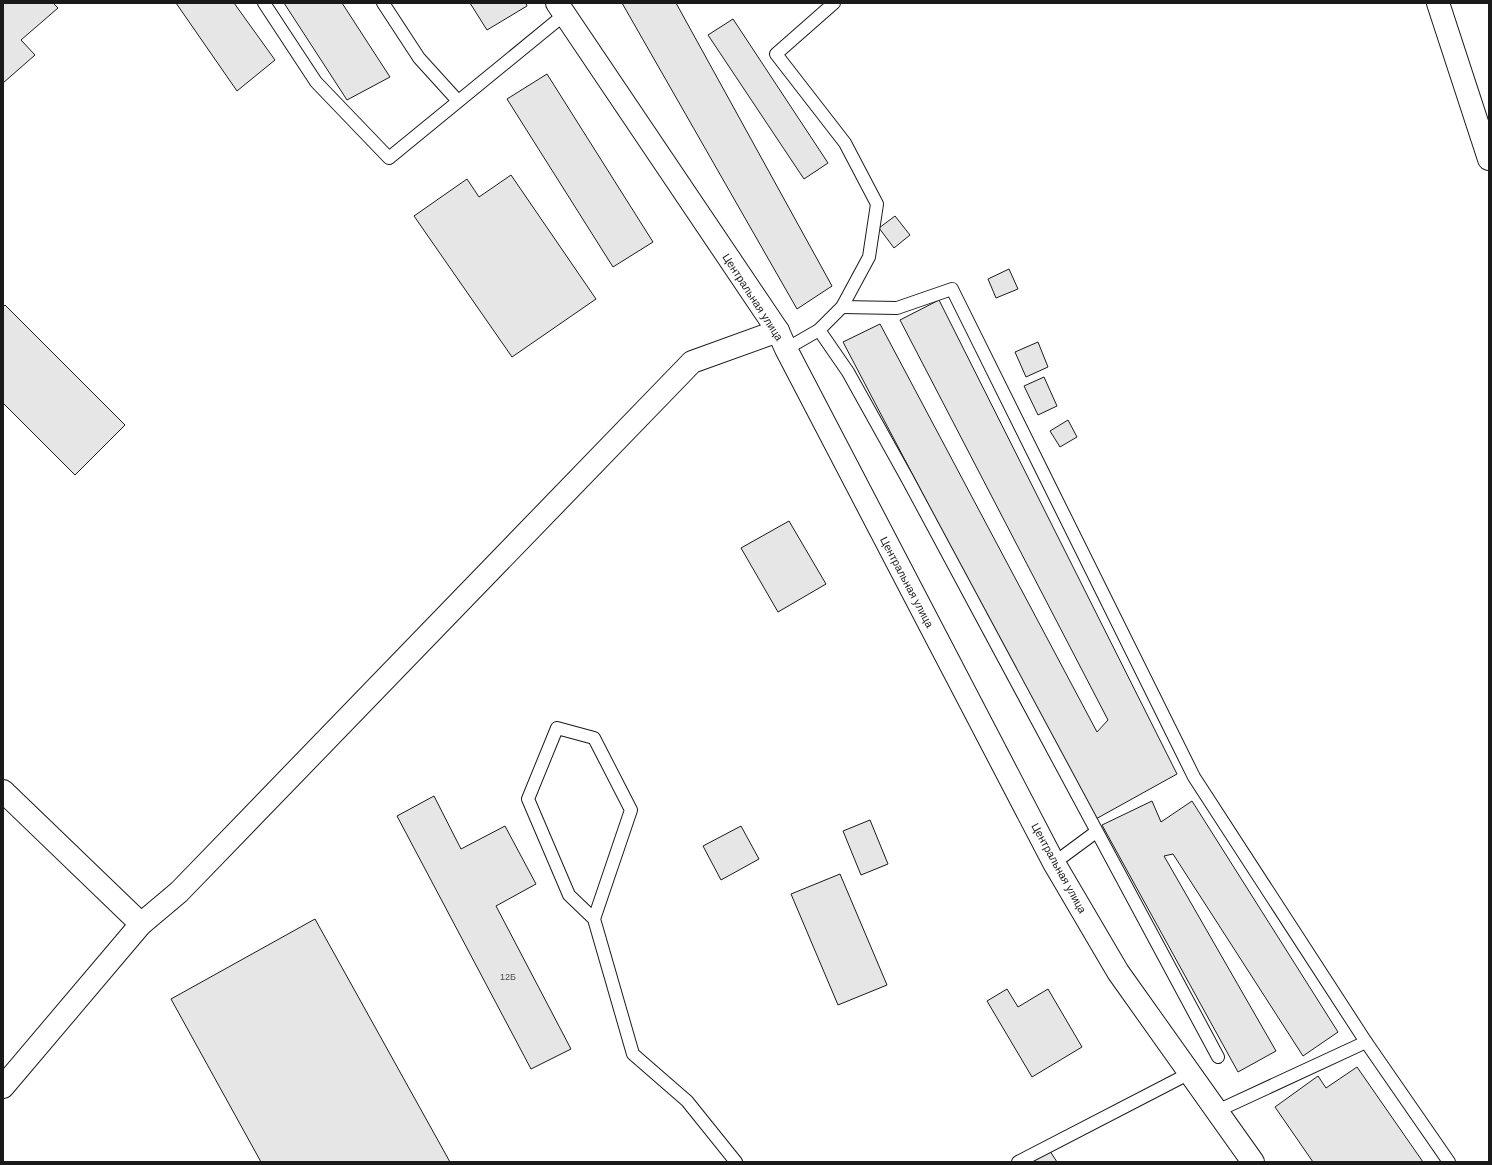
<svg xmlns="http://www.w3.org/2000/svg" width="1492" height="1165" font-family="Helvetica,sans-serif">
<style>
.building{fill:#e6e6e6;stroke:#1a1a1a}
.lines{fill:none;stroke-linecap:round;stroke-linejoin:round}
.service-casing{stroke:#1a1a1a;stroke-width:14}
.minor-casing{stroke:#1a1a1a;stroke-width:24}
.secondary-casing{stroke:#1a1a1a;stroke-width:24}
.service{stroke:#fff;stroke-width:12}
.minor{stroke:#fff;stroke-width:22}
.secondary{stroke:#fff;stroke-width:22}
.labels{text-anchor:middle;stroke-width:3;stroke-linejoin:round;paint-order:stroke}
.number-label{font-size:9px;fill:#4d4d4d}
.street-label{font-size:11px;fill:#1a1a1a;stroke:#fff}
</style>
<rect width="100%" height="100%" fill="#fff"/>
<g class="building">
<path d="M3,3H53L58,8L21,40L35,55L3,83Z"/>
<path d="M176,3H234L275,60L237,91Z"/>
<path d="M284,3H342L390,77L347,100Z"/>
<path d="M470,3H526L527,6L487,30Z"/>
<path d="M622,3H676L832,286L797,309Z"/>
<path d="M733,19L828,163L804,179L708,35Z"/>
<path d="M547,74L653,242L613,267L507,99Z"/>
<path d="M511,175L596,299L512,357L414,216L467,179L479,197Z"/>
<path d="M895,216L910,235L894,248L879,228Z"/>
<path d="M1009,269L1018,289L996,298L988,279Z"/>
<path d="M939,300L1177,774L1094,820L843,342L880,324L1097,732L1108,720L900,320Z"/>
<path d="M5,305L125,425L75,475L3,403V307Z"/>
<path d="M1038,342L1048,367L1026,377L1015,352Z"/>
<path d="M1044,377L1057,406L1038,415L1024,386Z"/>
<path d="M1068,420L1077,437L1060,447L1050,431Z"/>
<path d="M789,521L826,584L778,612L741,548Z"/>
<path d="M434,796L461,849L505,826L536,884L496,906L571,1049L531,1069L397,816Z"/>
<path d="M1152,801L1161,822L1192,801L1338,1032L1303,1056L1173,854L1164,856L1276,1051L1238,1072L1102,825Z"/>
<path d="M870,820L888,864L861,875L843,831Z"/>
<path d="M741,826L759,859L721,880L703,846Z"/>
<path d="M840,874L887,985L838,1005L791,894Z"/>
<path d="M315,919L450,1162H261L171,999Z"/>
<path d="M1007,989L1018,1007L1048,989L1082,1047L1032,1077L987,1001Z"/>
<path d="M1357,1067L1423,1162H1313L1275,1107L1318,1076L1326,1088Z"/>
<path d="M1048,1148L1057,1162H1026Z"/>
</g>
<g class="lines">
<defs>
<g id="service">
<path d="M264,3L316,82L389,158L565,14"/>
<path d="M383,3L419,58L458,101"/>
<path d="M842,307L897,308L952,289L1194,777L1366,1042"/>
<path d="M819,330L848,372L907,478L1218,1057"/>
<path d="M786,349L819,330L842,307L869,257L877,204L845,143L776,54L834,3"/>
<path d="M1054,863L1096,832"/>
<path d="M594,919L631,810L594,738L557,728L528,799L569,895L594,919L633,1054L687,1101L736,1162"/>
<path d="M1217,1111L1366,1042L1449,1162"/>
<path d="M1018,1162L1190,1073"/>
</g>
<g id="minor">
<path d="M557,3L778,331L786,349L1054,863L1118,972L1253,1162"/>
<path d="M3,791L141,924"/>
<path d="M3,1087L141,924L179,892L692,362L778,331"/>
</g>
<path id="secondary" d="M1438,3L1489,159"/>
</defs>
<use href="#service" class="service-casing"/>
<use href="#minor" class="minor-casing"/>
<use href="#secondary" class="secondary-casing"/>
<use href="#service" class="service"/>
<use href="#minor" class="minor"/>
<use href="#secondary" class="secondary"/>
</g>
<g class="labels">
<g class="number-label">
<text x="508" y="980">12Б</text>
</g>
<g class="street-label">
<text transform="translate(753 297) rotate(57)" y="4">Центральная улица</text>
<text transform="translate(907 582) rotate(62)" y="4">Центральная улица</text>
<text transform="translate(1059 868) rotate(61)" y="4">Центральная улица</text>
</g>
</g>
<rect width="1492" height="1165" fill="none" stroke="#1a1a1a" stroke-width="8"/>
</svg>
